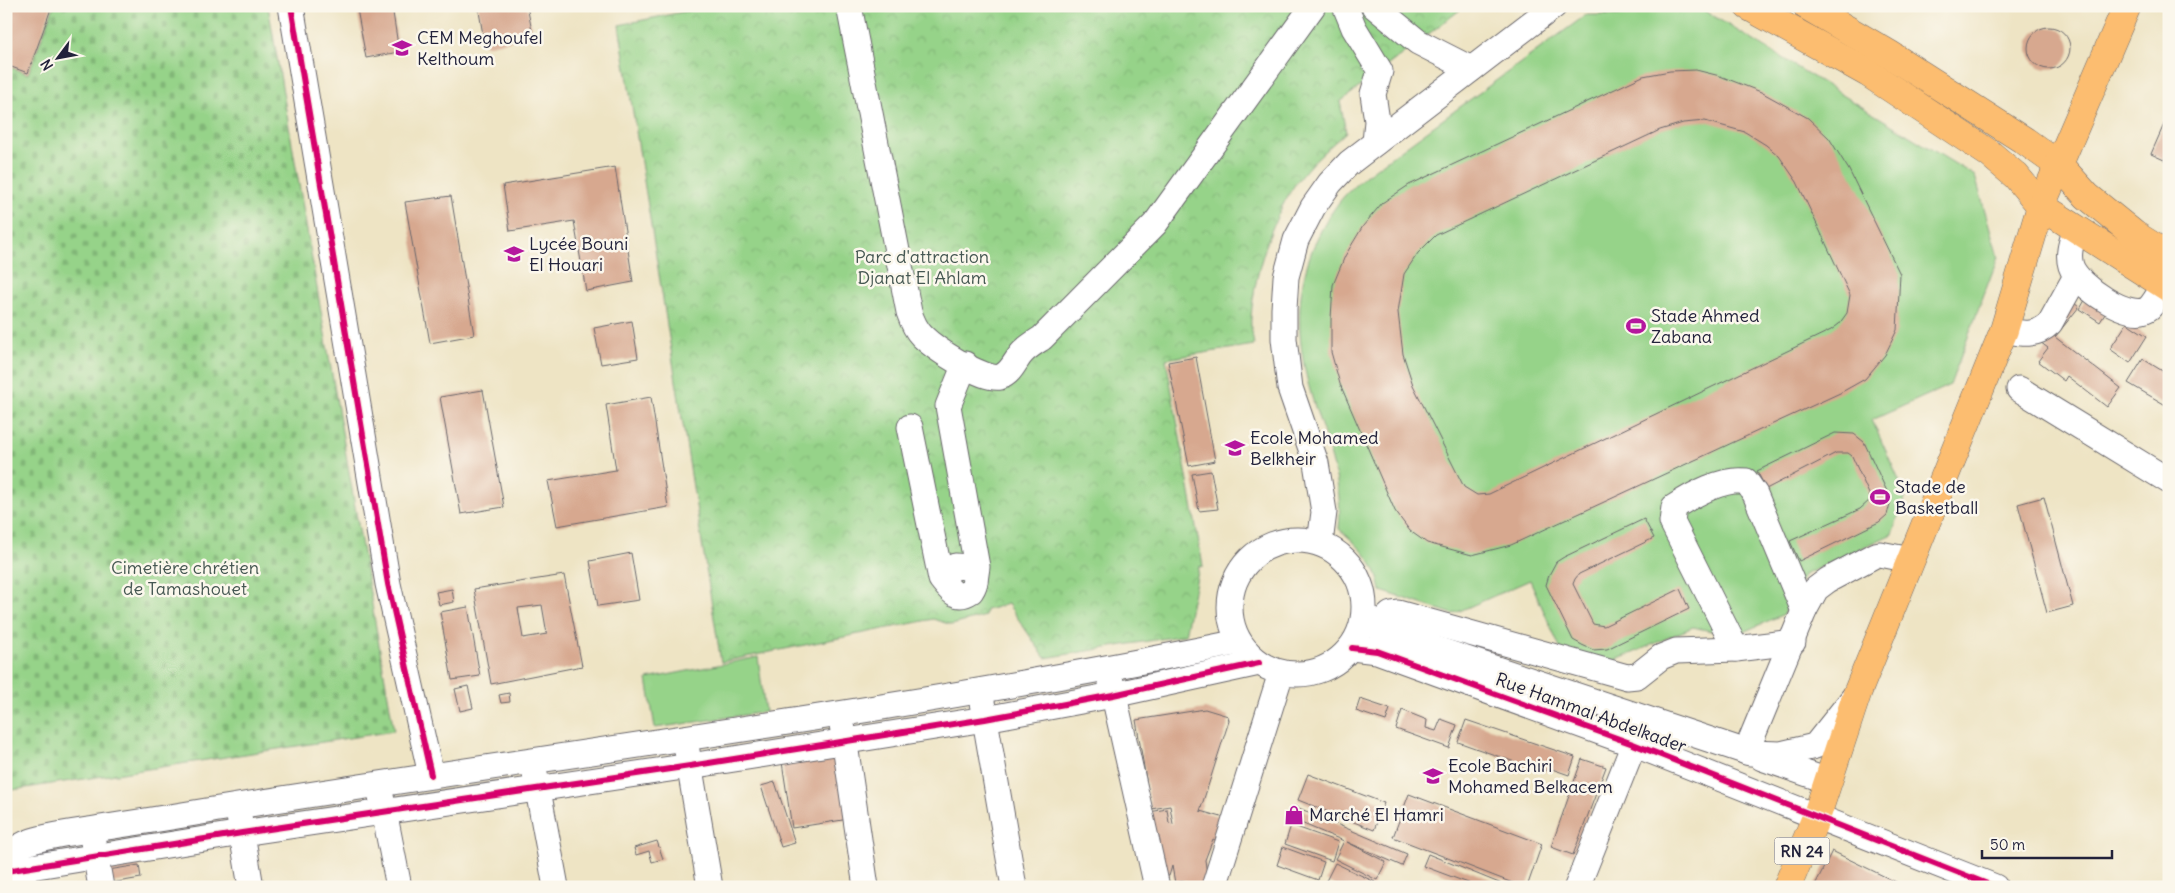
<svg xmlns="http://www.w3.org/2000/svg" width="2175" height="893" font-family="Delius,sans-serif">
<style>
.cemetery{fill:url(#cemetery-stones);stroke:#5c7a62}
.park{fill:url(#park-crowns);stroke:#5c7a62}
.garden{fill:#96d389;stroke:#5c7a62}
.building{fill:#d7a88f;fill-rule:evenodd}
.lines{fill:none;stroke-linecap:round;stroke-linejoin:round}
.minor-casing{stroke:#69666b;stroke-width:27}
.major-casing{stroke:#69666b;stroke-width:29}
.minor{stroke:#fff;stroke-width:25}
.major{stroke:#fcbd6f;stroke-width:28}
.cycleway-casing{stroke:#fbf7ec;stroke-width:9}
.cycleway{stroke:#d6006c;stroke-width:6}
.labels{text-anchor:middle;stroke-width:5;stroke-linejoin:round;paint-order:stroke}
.shield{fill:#fbf7ec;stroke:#636270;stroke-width:1}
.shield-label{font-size:16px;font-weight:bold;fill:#22223b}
.poi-label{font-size:18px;fill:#22223b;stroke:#fbf7ec;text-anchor:start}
.park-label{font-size:18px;fill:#455752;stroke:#fbf7ec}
.street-label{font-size:18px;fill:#22223b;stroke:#fbf7ec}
</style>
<defs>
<pattern id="cemetery-stones" width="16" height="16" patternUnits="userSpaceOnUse" patternTransform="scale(1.25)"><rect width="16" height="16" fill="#96d389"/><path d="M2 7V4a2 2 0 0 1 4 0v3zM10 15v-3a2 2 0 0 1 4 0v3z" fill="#81b577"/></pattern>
<pattern id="park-crowns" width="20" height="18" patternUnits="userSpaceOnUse" patternTransform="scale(1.25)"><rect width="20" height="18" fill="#96d389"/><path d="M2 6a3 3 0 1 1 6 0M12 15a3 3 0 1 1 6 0" fill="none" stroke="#81b577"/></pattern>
</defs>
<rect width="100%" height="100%" fill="#fbf7ec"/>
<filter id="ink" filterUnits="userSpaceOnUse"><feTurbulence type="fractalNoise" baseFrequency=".02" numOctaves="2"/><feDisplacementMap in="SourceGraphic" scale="10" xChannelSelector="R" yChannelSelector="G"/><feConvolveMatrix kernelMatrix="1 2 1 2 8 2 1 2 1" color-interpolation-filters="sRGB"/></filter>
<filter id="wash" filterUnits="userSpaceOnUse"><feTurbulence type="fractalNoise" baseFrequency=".0096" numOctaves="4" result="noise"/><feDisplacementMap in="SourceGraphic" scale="20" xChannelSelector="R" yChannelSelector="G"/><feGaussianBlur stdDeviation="1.12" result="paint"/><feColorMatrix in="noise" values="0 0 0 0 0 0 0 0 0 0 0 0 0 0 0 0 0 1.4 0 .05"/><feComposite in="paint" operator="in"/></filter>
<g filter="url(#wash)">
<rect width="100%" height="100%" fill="#eee4c4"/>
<path class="cemetery" d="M54,6H268L394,731L6,791V66L28,74Z"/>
<path class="park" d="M702,6H1465L1340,102L1346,132C1333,144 1318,156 1307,169C1275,204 1254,272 1251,318C1250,327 1253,337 1254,345L1166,359L1203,566L1199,567L1185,635L1045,658L1008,604L986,610L985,616L952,625L933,619L721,662L619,25L702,8Z"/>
<g class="garden">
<path d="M1652,6H1697L1975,176L1998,257L1950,385L1872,420L1906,496L1892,534L1804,575L1784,614L1734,636L1693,627L1598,668L1563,655L1530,580L1453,614L1381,591C1376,561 1361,548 1339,529C1343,483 1329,450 1315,407C1291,334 1292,264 1340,201C1347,192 1356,185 1364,177L1586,15H1618Z"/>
<path d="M758,657L765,712L655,728L647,679Z"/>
</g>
<g id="blocks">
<g class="building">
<path d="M6,6H52L28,73L6,65Z"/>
<path d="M373,6H392L399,52L366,58L357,9Z"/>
<path d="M478,6H527L533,36L485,46Z"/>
<circle cx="2049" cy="48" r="21"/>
<path d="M1696,70L1720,76L1761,92L1808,118L1829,138L1849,170L1900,274L1897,330L1885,355L1865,379L1840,393L1511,545L1472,555L1427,543L1410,531L1395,511L1340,384L1331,352V319L1333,285L1345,256L1363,226L1382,203L1409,185L1643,76L1670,71ZM1705,121L1745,132L1766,145L1779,156L1797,182L1850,295L1847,313L1839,324L1831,330L1489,494L1477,495L1464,487L1413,385L1403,354L1398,312L1404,274L1418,253L1436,235L1660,130L1683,123Z"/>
<path d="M2169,113V149L2164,160L2151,154Z"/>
<path d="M615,167L633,282L586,291L574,221L510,231L503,185Z"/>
<path d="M451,196L474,335L430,343L405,202Z"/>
<path d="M2060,292L2079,307L2055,337L2121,388L2107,407L2067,376L2064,381L2038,361L2048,348L2028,333Z"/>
<path d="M2089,293L2110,306L2100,322L2080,309Z"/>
<path d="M632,321L638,358L601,364L594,328Z"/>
<path d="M2127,323L2147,336L2130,363L2110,349Z"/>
<path d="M1196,357L1215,461L1189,466L1168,362Z"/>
<path d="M2143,359L2169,375V407L2128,383Z"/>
<path d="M483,390L504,507L461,514L440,397Z"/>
<path d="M651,397L668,507L557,526L548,481L616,470L606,405Z"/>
<path d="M1835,433L1854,434L1864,442L1891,500L1887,515L1879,522L1799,561L1790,541L1860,509L1870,500L1869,494L1852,456L1848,453H1836L1766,489L1757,471Z"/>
<path d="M1211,471L1218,509L1199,511L1192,474Z"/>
<path d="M2044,497L2073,606L2047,613L2018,504Z"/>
<path d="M1644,519L1654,538L1579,574L1575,579L1573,584L1593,624L1604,626L1680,589L1689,609L1607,649L1593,650L1582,645L1573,640L1546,585L1549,575L1556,562L1564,557Z"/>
<path d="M631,553L639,600L598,606L590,561Z"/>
<path d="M564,575L582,666L491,684L474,589ZM542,605L547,634L523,638L518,608Z"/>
<path d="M452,589L454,602L439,605L436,592Z"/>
<path d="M468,607L480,676L452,680L440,612Z"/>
<path d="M468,686L473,708L460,711L455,689Z"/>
<path d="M509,693L510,702L501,703L499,695Z"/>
<path d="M1360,699L1390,709L1386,721L1356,711Z"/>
<path d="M1205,709L1228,716L1229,721L1200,811L1225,818L1217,841L1213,839L1205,860L1207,874L1203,887H1201L1184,881L1175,883L1172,866L1169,876L1159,877L1149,812L1167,809L1169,823L1173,824L1170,806L1151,809L1136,720Z"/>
<path d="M1402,710L1427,720L1426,728L1436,731L1441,719L1457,725L1449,748L1396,729Z"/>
<path d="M1466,720L1575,757L1569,775L1549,768L1543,772L1458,742Z"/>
<path d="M840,751L849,819L792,828L782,762Z"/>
<path d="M1582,759L1606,767L1573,855L1551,847Z"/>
<path d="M1308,774L1384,803L1374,830L1298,800Z"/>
<path d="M775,782L795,843L781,847L761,786Z"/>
<path d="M1409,794L1542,844L1527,887H1523L1393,837Z"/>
<path d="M1294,806L1407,854L1402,866L1347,842L1386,862L1377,880L1335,859L1344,841L1289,818Z"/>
<path d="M1291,825L1338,842L1332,861L1285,844Z"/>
<path d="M657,841L663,859L652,862L649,851L636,855L634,848Z"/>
<path d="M1283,847L1324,862L1318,880L1277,865Z"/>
<path d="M1832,851L1902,885V887H1814Z"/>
<path d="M1428,854L1509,887H1479L1423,866Z"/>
<path d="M1335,863L1375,882L1373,887H1339L1326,881Z"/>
<path d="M139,865L141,878L105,884L102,871Z"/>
</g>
</g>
</g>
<g filter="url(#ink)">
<use href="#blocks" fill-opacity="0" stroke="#69666b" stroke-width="1"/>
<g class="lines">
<defs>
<g id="minor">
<path d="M291,6L388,584L431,775"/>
<path d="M849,6L909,312C912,321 915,329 922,336C934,348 983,381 1000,377C1012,373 1015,360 1023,352C1029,346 1036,342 1042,338L1155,224L1313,6"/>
<path d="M1345,6L1354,28L1380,71L1373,94L1377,121L1375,143"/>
<path d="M1374,6L1418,42L1471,69"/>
<path d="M2076,228C2072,241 2067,253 2071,266C2077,285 2131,323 2149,308C2155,302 2160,292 2164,285"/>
<path d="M2004,330C2022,334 2036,337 2050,323L2076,276"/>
<path d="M965,364L948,406L977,567L975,581"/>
<path d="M2019,389L2169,481"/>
<path d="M910,427L941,579C950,590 956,601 971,591C977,582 976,575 968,567L955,566L947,572L945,584"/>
<circle cx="1297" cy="607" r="67"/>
<path d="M1320,543L1324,512L1316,463L1290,388L1284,339V309L1286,277L1296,240L1313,207L1330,183L1349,163L1554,6"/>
<path d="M1365,614L1377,627L1394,635L1750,753L1781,754L1815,746L1854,697"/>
<path d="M1377,627L1391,614L1398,613L1627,677L1637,676L1661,657L1676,651L1736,649L1793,642"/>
<path d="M1352,648L1377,651L1633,744L1995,887"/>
<path d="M1736,649L1672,522L1674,507C1694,494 1722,478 1746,481L1755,494L1804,611"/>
<path d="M1110,678L1157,887"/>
<path d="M982,702L1014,887"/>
<path d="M842,724L866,887"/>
<path d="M687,751L710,887"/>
<path d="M1746,752L1804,611L1816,589L1828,580L1875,555L1880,554L1911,560"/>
<path d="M1762,758L1828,781"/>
<path d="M535,774L556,887"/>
<path d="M381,796L399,887"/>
<path d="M239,816L251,887"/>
<path d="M93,842L101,887"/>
<path d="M6,858C13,850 22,844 32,841C54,834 78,832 100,828C142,822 183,815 225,808C563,754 903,711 1239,642"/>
<path d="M6,871L242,833L690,766L985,719L1113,695L1259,663"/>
<path d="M1214,887L1281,673"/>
<path d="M1577,887L1640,729"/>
</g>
<g id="major">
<path d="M1748,6L1868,73L1990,154L2016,176L2041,206L2169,288"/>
<path d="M1807,6L1889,54L2025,141L2060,166L2087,196L2135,235L2169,256"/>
<path d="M1787,887L1817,815L1858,691L2004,330L2041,206L2127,6"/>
</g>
</defs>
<use href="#minor" class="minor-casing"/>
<use href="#major" class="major-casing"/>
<use href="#minor" class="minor"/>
<use href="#major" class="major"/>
<defs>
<g id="cycleway">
<path d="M291,6L388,584L431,775"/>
<path d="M1352,648L1377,651L1633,744L1995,887"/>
<path d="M6,871L242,833L690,766L985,719L1113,695L1259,663"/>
</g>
</defs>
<use href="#cycleway" class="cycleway-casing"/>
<use href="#cycleway" class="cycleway"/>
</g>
</g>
<defs>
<symbol id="school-bare" viewBox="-9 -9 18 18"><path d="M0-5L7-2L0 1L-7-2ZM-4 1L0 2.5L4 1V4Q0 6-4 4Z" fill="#b5179e" stroke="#fbf7ec" stroke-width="2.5" paint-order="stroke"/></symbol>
<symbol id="stadium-bare" viewBox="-9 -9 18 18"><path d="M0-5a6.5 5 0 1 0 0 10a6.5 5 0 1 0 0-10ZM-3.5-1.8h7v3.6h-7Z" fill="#b5179e" stroke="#fbf7ec" stroke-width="2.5" paint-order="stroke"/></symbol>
<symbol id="shop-bare" viewBox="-9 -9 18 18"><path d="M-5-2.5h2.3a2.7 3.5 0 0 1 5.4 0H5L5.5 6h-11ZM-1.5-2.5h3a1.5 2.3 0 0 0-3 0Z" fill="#b5179e" stroke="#fbf7ec" stroke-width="2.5" paint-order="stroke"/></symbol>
</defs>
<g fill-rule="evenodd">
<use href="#school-bare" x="388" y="34" width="28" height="28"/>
<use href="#school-bare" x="500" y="240" width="28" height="28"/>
<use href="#stadium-bare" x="1622" y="312" width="28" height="28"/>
<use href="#school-bare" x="1221" y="434" width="28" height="28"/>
<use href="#stadium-bare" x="1866" y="483" width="28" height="28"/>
<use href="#school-bare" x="1419" y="762" width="28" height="28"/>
<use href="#shop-bare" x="1280" y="801" width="28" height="28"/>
</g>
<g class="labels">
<rect class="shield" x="1774.5" y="837.5" width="55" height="27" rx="4"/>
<g class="shield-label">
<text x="1802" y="857">RN 24</text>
</g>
<g class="poi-label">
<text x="417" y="44">CEM Meghoufel<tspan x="417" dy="21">Kelthoum</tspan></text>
<text x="529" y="250">Lycée Bouni<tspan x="529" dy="21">El Houari</tspan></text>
<text x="1651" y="322">Stade Ahmed<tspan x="1651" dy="21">Zabana</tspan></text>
<text x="1250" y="444">Ecole Mohamed<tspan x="1250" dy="21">Belkheir</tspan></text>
<text x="1895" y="493">Stade de<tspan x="1895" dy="21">Basketball</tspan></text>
<text x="1448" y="772">Ecole Bachiri<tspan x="1448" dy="21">Mohamed Belkacem</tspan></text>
<text x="1309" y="821">Marché El Hamri</text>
</g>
<g class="park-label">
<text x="922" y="263">Parc d'attraction<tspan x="922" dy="21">Djanat El Ahlam</tspan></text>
<text x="185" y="574">Cimetière chrétien<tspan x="185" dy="21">de Tamashouet</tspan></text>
</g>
<g class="street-label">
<text transform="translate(1591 713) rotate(20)" y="6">Rue Hammal Abdelkader</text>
</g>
</g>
<rect width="2175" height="893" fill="none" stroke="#fbf7ec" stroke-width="25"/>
<g transform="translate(58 58) rotate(238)" stroke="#fbf7ec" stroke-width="4" paint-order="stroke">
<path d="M0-4L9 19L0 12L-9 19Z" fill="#22223b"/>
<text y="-8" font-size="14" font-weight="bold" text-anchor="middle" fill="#22223b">N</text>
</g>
<path d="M1982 850v8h130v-8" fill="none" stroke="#22223b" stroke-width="2.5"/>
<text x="1990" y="850" font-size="15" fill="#22223b" stroke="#fbf7ec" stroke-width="4" paint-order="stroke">50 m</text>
</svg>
